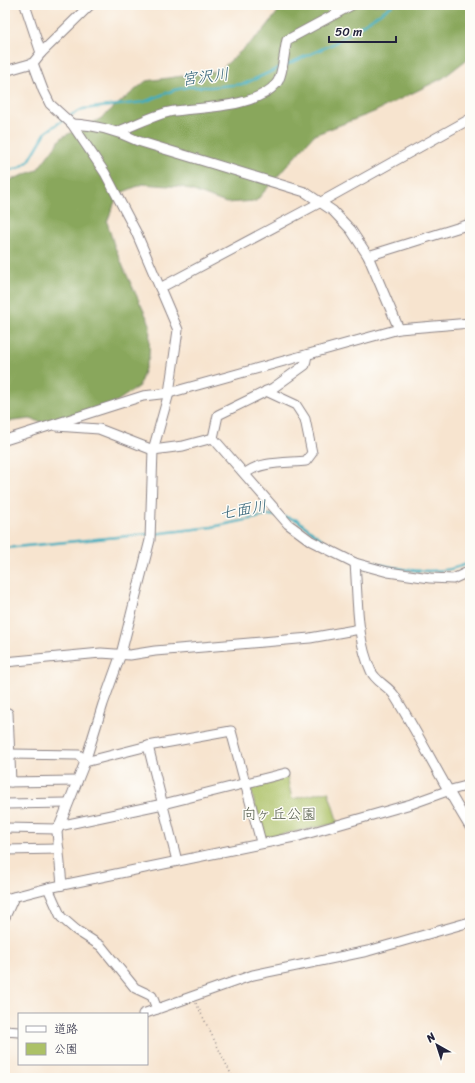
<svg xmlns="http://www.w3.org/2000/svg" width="475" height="1083" font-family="Sriracha,'Klee One',sans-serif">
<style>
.green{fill:#acc166;stroke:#677250}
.forest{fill:#89a75b;stroke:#56644b}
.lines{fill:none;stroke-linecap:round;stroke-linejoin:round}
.stream{stroke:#40adbe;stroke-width:2.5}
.minor-casing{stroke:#8c8385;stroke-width:11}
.path{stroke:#8c8385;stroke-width:1.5;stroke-dasharray:1 3;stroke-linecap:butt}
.minor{stroke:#fff;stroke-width:9}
.labels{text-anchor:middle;stroke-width:3;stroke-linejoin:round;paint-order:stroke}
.park-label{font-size:15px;fill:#525a4a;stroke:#fdfcf7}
.water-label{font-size:16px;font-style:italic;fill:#306176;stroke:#fdfcf7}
</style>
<rect width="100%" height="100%" fill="#fdfcf7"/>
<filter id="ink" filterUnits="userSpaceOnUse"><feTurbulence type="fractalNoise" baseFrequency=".025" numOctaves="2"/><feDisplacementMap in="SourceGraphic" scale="8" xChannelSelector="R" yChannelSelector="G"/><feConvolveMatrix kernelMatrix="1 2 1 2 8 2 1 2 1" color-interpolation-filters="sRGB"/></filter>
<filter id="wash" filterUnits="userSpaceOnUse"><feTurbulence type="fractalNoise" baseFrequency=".012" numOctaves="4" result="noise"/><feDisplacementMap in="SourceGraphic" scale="16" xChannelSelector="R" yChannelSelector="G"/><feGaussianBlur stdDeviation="0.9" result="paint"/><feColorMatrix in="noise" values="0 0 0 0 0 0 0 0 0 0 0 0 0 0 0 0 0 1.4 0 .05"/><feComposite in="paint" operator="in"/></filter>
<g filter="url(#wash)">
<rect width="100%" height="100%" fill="#f7e4cf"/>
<path class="green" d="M287,776L292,799L328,791L338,823L263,838L250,786Z"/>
<path class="forest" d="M283,5H470V57L443,78L374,112L314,135L256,201L226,203L182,187L143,184L118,194L107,222L114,245L125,271L150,324L149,357L139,386L103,411L51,425L30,419L5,422V182L37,170L62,137L100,119L146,81L219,71L264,30Z"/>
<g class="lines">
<g class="stream">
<path d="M286,65L333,44L393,5"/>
<path d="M67,117L83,109L144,102L174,90L188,87H210L244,84L279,68"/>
<path d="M5,171L19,168L29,161L46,132L63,120"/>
<path d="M285,517L297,520L332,547"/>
<path d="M153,534L212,527L270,515L276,516"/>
<path d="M5,548L148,534"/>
<path d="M342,552C377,566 435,581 470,562"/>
</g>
</g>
</g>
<g filter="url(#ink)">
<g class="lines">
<defs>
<g id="minor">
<path d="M41,53L90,5"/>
<path d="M33,63L43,90L50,104L72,124L105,173L136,232L178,330L169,393L153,450L150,540L121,654L103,704L85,762L57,832L62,885"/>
<path d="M5,71L33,63L41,53L25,5"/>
<path d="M72,124C96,125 116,130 138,141L305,192L333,211L351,230L368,256L399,329"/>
<path d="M119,131C136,125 155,114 174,111C202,107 255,108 276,84C283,77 284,51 287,40L352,5"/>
<path d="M368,256L470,224"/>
<path d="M160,288L321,202L470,119"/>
<path d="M56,426L99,429L153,450L183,446L213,438L288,524L311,541L355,563L388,572L430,578L453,579L470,571"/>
<path d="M213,438L218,415L273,388L305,365L307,355"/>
<path d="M5,440L143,396L169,393L399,329L470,323"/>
<path d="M245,474C259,461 287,463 306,461L312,453L305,419L296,405L266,391"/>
<path d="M355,563C358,599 356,638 371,671C375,681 388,686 394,695C421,738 443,784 470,827"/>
<path d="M5,662L101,653L130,655L155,651L310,638L360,629"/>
<path d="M8,713L11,782"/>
<path d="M148,746L177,861"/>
<path d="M9,754L79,755L85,762L148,746L231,731L261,842"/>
<path d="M5,782L77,781"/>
<path d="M5,804L68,803"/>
<path d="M59,826L163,804L286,773"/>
<path d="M5,828L58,829"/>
<path d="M5,850L59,849"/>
<path d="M48,888L61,917L76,930L101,946L135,988L152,996L157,1009"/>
<path d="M5,899L48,888L299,836L411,804L447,791L470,785"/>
<path d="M5,917L14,897"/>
<path d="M143,1014L253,975L368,951L470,922"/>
<path d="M5,1031L19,1032"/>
</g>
</defs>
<use href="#minor" class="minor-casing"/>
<path class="path" d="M196,1003L233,1078"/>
<use href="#minor" class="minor"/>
</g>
</g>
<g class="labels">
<g class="park-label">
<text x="279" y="819">向ヶ丘公園</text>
</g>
<g class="water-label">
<text transform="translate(205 76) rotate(-7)" y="6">宮沢川</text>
<text transform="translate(243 509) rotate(-9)" y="6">七面川</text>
</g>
</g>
<rect width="475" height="1083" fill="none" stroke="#fdfcf7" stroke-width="20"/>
<rect x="18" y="1013" width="130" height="52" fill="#fdfcf7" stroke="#a5a5ac"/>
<rect x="26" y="1026" width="20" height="6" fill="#ffffff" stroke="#a5a5ac"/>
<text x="54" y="1033" font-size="12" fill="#22223b">道路</text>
<rect x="26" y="1043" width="20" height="12" fill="#acc166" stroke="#a5a5ac"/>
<text x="54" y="1053" font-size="12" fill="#22223b">公園</text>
<g transform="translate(437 1045) rotate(321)" stroke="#fdfcf7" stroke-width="3" paint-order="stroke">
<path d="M0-3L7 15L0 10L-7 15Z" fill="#22223b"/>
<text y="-6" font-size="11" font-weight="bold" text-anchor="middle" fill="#22223b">N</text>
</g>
<path d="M329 36v6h67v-6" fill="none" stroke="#22223b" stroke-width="2"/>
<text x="335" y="36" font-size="12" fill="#22223b" stroke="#fdfcf7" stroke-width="3" paint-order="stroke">50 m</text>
</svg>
